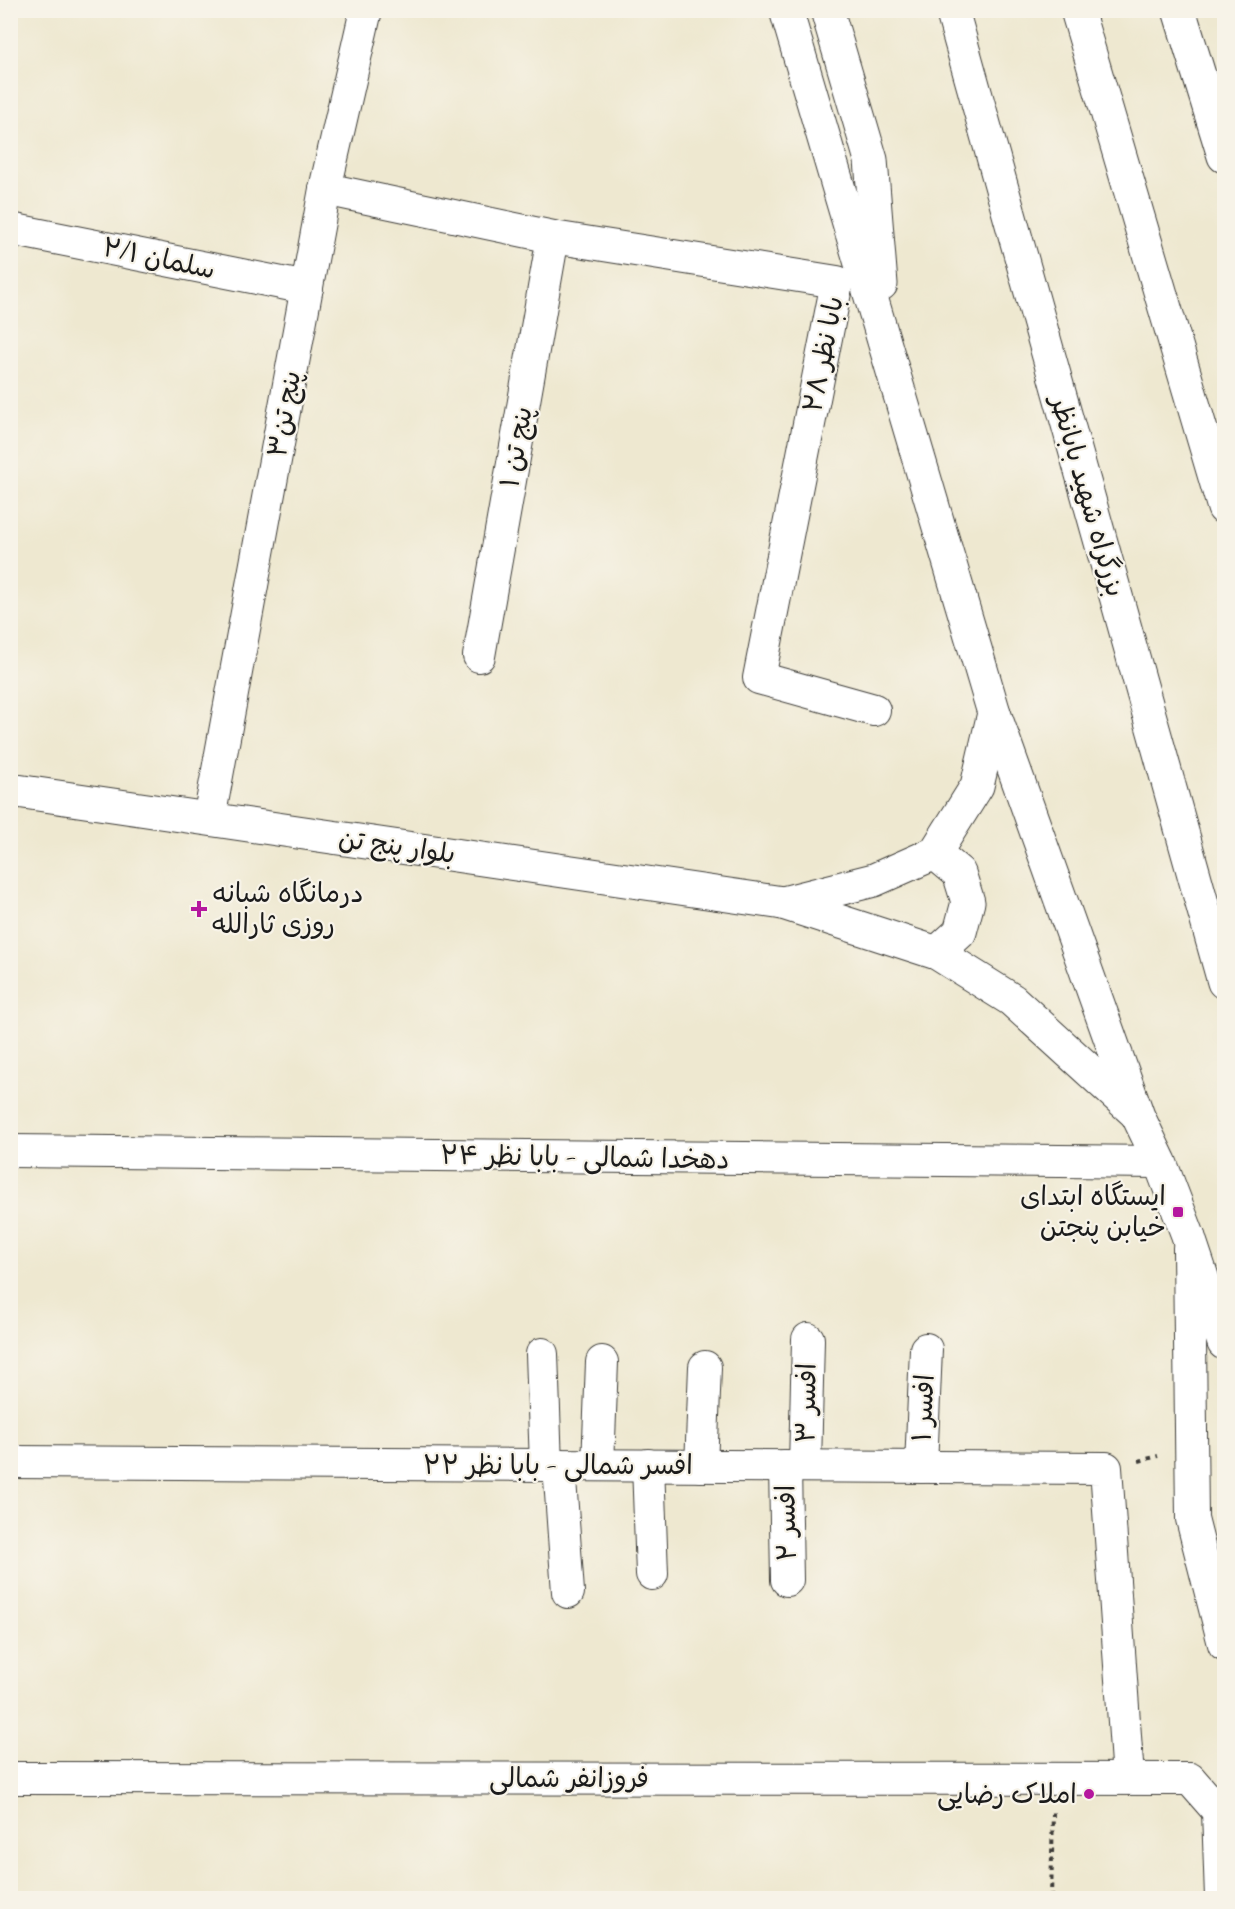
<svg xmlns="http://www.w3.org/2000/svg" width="1235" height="1909" font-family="'Indie Flower','Playpen Sans Arabic',sans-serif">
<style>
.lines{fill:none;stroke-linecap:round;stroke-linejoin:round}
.street-casing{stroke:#3c3b37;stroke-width:34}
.secondary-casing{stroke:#3c3b37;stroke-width:35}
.highway-casing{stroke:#3c3b37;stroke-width:35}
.path{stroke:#3c3b37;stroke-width:4;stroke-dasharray:4.5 4.5;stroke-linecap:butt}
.street{stroke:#fff;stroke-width:32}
.secondary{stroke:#fff;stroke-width:33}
.highway{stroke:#fff;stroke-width:33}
.poi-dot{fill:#b5179e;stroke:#f7f3e8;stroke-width:2}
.labels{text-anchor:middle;stroke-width:4.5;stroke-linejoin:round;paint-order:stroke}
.street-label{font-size:27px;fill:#1c1c1c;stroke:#f7f3e8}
.poi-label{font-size:27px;fill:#1c1c1c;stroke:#f7f3e8;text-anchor:end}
</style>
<rect width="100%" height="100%" fill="#f7f3e8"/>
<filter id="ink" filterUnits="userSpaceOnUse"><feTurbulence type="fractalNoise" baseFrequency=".0167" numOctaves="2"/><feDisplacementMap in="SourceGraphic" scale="12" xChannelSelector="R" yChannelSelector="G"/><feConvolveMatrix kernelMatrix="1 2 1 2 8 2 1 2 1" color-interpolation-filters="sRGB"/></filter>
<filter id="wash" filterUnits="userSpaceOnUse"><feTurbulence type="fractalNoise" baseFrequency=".008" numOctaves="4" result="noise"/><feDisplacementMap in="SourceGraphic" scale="24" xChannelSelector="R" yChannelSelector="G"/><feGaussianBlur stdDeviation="1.35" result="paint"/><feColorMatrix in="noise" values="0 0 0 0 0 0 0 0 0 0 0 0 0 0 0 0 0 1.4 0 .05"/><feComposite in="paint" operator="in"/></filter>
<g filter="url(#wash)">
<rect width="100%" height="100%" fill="#eee8d0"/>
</g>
<g filter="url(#ink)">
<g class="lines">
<defs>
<g id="street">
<path d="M325,189L553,237L837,282L759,678L874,710"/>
<path d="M10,229L307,288"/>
<path d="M479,656L553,237"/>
<path d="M209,819L325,189L366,10"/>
<path d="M10,1151L1160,1162"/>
<path d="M1189,1248L1192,1519L1224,1644"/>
<path d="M542,1354L546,1465"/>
<path d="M10,1462L1106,1468L1128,1778"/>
<path d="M559,1465L568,1592"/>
<path d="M598,1465L602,1362"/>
<path d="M648,1465L652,1574"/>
<path d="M701,1466L705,1367"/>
<path d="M785,1466L787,1580"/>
<path d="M805,1466L808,1339"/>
<path d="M921,1467L926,1349"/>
<path d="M10,1778L1190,1779L1218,1811L1221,1898"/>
</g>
<g id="secondary">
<path d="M786,10L994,713L1138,1116L1160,1162L1189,1238"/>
<path d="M827,10L871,160L881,284"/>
<path d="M1179,10L1224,156"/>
<path d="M10,790L783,903L937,953L1012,1000L1135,1112"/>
<path d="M935,853L959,873L968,902L960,932L937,953"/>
<path d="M783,903L874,880L935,853L977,786L994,713"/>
</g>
<g id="highway">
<path d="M952,10L1224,982"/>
<path d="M1077,10L1224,508"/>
<path d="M1189,1238L1224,1343"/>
</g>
</defs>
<use href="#street" class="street-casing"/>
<use href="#secondary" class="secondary-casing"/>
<use href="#highway" class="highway-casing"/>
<g class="path">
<path d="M1139,1461L1158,1456"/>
<path d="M1051,1898L1053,1812"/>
</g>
<use href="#street" class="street"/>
<use href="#secondary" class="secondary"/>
<use href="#highway" class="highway"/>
</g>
</g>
<g class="poi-dot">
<path d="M196 900h6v6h6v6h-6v6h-6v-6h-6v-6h6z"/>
<rect x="1172" y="1206" width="12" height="12" rx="3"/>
<circle cx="1089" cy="1794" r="6"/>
</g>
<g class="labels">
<g class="street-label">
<text transform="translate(159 258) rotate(12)" y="9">سلمان ۲/۱</text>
<text transform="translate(823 354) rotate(-79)" y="9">بابا نظر ۲۸</text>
<text transform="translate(284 414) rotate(-80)" y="9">پنج تن۳</text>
<text transform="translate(516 447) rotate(-80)" y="9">پنج تن ۱</text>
<text transform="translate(1088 496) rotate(74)" y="9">بزرگراه شهید بابانظر</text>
<text transform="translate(397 846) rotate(8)" y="9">بلوار پنج تن</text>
<text transform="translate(585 1157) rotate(1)" y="9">دهخدا شمالی - بابا نظر ۲۴</text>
<text transform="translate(806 1403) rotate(-89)" y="9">افسر ۳</text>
<text transform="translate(923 1408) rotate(-87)" y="9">افسر ۱</text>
<text x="558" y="1474">افسر شمالی - بابا نظر ۲۲</text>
<text transform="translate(786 1523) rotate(-91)" y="9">افسر ۲</text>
<text x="569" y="1787">فروزانفر شمالی</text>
</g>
<g class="poi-label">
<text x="212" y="902" text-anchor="start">درمانگاه شبانه<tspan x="212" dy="31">روزی ثارالله</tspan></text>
<text x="1166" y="1205">ایستگاه ابتدای<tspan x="1166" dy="31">خیابن پنجتن</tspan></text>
<text x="1077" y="1803">املاک رضایی</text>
</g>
</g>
<rect width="1235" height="1909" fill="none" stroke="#f7f3e8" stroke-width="36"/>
</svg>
